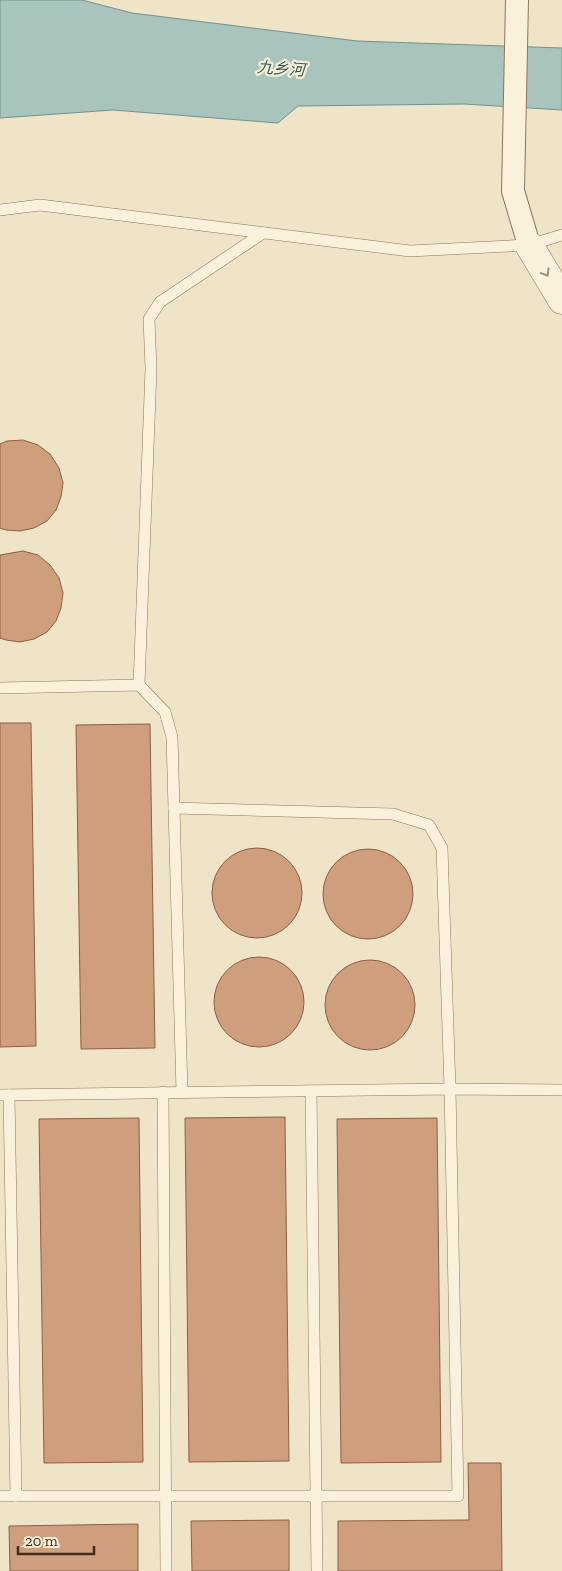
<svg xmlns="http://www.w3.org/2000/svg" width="562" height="1571" font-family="'Zilla Slab','Noto Sans SC',serif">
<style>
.water{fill:#a9c4bc;stroke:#6f938a}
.building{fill:#cf9f7d;stroke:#8d5f41}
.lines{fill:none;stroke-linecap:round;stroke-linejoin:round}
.service-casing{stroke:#8d765c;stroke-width:12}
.minor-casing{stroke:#8d765c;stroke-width:24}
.tertiary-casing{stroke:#8d765c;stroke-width:29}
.service{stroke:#faf1dc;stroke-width:11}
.minor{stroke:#faf1dc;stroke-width:22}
.tertiary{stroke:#faf1dc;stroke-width:28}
.oneway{stroke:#9c907e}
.labels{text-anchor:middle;stroke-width:4.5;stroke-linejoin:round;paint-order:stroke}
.water-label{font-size:16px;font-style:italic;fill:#2f5d5a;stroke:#f7eed8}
</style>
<rect width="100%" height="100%" fill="#f0e4c8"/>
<path class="water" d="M0,0H82L132,13L357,41L562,48V110L464,104L298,106L278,123L113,110L0,118Z"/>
<g class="building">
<path d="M23,440L38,445L50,454L59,468L63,483L61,497L56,510L47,521L34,528L20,531L6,530L0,528V444L7,441Z"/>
<path d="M23,551L38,555L50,565L59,578L63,593L61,608L56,621L47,632L34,639L20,642L6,640L0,638V555Z"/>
<path d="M0,723H31L36,1046L0,1047Z"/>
<path d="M150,724L155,1048L81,1049L76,725Z"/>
<circle cx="257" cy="893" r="45"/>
<circle cx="368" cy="894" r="45"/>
<circle cx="259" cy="1002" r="45"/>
<circle cx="370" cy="1005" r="45"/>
<path d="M285,1117L289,1461L189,1462L185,1118Z"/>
<path d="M139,1118L143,1462L44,1463L39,1119Z"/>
<path d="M437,1118L441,1462L341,1463L337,1119Z"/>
<path d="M468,1463H501L502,1571H338V1521L469,1520Z"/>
<path d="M289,1520V1571H192L191,1521Z"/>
<path d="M138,1524V1571H10L9,1526Z"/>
</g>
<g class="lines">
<defs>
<g id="service">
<path d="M0,210L40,205L410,251L529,245L562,235"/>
<path d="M139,685L151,369L149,319L160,302L263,233"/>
<path d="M0,688L139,685L165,712L172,737L182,1092"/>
<path d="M311,1091L317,1571"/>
<path d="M163,1092L166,1571"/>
<path d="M0,1095L450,1089L562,1090"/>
<path d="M9,1095L16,1496"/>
<path d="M0,1496H458L450,1089L442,848L429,825L393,814L174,808"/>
</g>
<path id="minor" d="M517,0L513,191L529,245"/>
<path id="tertiary" d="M529,245L562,300"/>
</defs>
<use href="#service" class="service-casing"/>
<use href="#minor" class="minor-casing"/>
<use href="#tertiary" class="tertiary-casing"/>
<use href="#service" class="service"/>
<use href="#minor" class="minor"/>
<use href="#tertiary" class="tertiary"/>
</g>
<defs><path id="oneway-chevron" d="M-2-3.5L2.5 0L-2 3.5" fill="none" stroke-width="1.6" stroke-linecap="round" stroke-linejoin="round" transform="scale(1.25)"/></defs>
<use class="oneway" href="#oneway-chevron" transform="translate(546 273) rotate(59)"/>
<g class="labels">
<g class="water-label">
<text transform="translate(281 68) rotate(4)" y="6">九乡河</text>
</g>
</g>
<path d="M18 1546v8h76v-8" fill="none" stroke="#3d2e20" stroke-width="2.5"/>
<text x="25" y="1546" font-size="15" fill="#3d2e20" stroke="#f7eed8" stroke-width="4" paint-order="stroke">20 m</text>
</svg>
